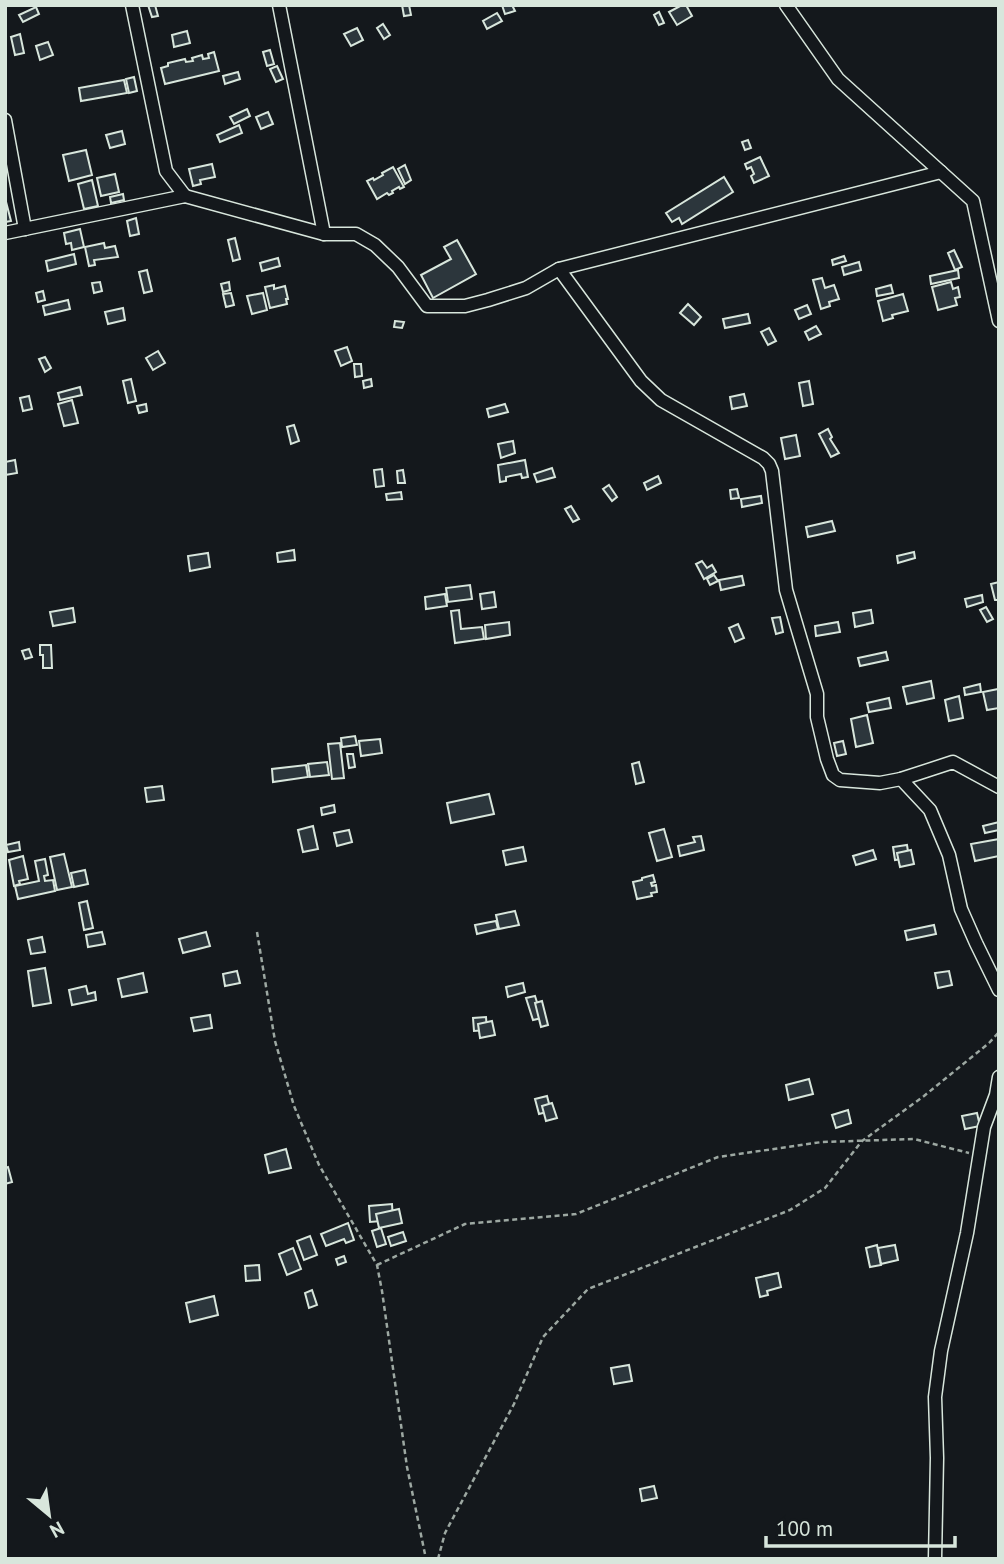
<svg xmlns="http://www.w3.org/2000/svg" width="1004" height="1564" font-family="'PT Sans',sans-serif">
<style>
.building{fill:#2c363c;stroke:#d8e6dc;stroke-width:2}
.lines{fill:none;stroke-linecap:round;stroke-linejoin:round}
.minor-casing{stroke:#d8e6dc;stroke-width:15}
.path{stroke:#9da8a2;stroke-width:2.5;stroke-dasharray:5 3.5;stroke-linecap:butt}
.minor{stroke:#14181c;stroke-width:12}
</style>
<rect width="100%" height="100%" fill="#14181c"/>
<g class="building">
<path d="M148,5H155L158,16L152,17Z"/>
<path d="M402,5H409L411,15L404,16Z"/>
<path d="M502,5H512L515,11L505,14Z"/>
<path d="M682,5H686L692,16L677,25L669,12Z"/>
<path d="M36,7L39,14L23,22L19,15Z"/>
<path d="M659,12L664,23L659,25L654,15Z"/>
<path d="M497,13L502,21L487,29L483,21Z"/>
<path d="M383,24L390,35L384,39L377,28Z"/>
<path d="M357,28L363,40L351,46L344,34Z"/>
<path d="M187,31L190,43L174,47L172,35Z"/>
<path d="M20,34L24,53L15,55L11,37Z"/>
<path d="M48,42L53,55L40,60L36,46Z"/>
<path d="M270,50L274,64L267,66L263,52Z"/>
<path d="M214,52L219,71L165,84L161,68L168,66V63L185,59L186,62L193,61L192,58L202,55L203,59L209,58L208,54Z"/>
<path d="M277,66L283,79L276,82L270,69Z"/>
<path d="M238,72L240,79L225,84L223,76Z"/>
<path d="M134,77L137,91L129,93L126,79Z"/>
<path d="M124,80L127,93L81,101L79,88Z"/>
<path d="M247,109L250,116L234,124L230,117Z"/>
<path d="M268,112L273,124L261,129L256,117Z"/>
<path d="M239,125L242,133L220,142L217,135Z"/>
<path d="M122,131L125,144L110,148L106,135Z"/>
<path d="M748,140L751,148L745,150L742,142Z"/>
<path d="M86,150L92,175L69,181L63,155Z"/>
<path d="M760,157L769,176L754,183L751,176L754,174L751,167L747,169L745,164Z"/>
<path d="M212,164L215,177L200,180L201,184L193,186L189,169Z"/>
<path d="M405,165L411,180L405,184L398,169Z"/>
<path d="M393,167L404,187L400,189L399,187L392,191L393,193L389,195L387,193L377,199L367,181L373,178L374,180L383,175L382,173Z"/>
<path d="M115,174L119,192L101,196L97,178Z"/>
<path d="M724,177L733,192L682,224L679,218L672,222L666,213Z"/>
<path d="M92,180L98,206L84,209L78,184Z"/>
<path d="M123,194L124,200L111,203L110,197Z"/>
<path d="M5,198L11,221L5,222Z"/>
<path d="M136,218L139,234L130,236L127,221Z"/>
<path d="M80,229L84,247L72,250L71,243L66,244L64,233Z"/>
<path d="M235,238L240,259L233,261L228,240Z"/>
<path d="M457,240L476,274L433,298L421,275L451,259L444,247Z"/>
<path d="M104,243L105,248L115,246L118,257L94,260L95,265L89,266L85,247Z"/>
<path d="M954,250L962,267L955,270L948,253Z"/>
<path d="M74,254L76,264L48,271L46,261Z"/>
<path d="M844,256L846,261L833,265L832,260Z"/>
<path d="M278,258L280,266L262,271L260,263Z"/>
<path d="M859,262L861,270L844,275L842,267Z"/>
<path d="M147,270L152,291L144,293L139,272Z"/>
<path d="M958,270L959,278L931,284L930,276Z"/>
<path d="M822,278L825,288L834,285L839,299L829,302L830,306L821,309L813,280Z"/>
<path d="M100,282L102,291L94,293L92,283Z"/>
<path d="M229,282L230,290L223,292L221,284Z"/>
<path d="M951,282L953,289L958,287L960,297L955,298L957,305L938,310L932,287Z"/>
<path d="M274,285V289L285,286L288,299H286L287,304L270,308L265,287Z"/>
<path d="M891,285L893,293L877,296L876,289Z"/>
<path d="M43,291L45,300L38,302L36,293Z"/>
<path d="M231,293L234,305L226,307L223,294Z"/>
<path d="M263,293L267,310L252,314L247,296Z"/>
<path d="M903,294L908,311L892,315L893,318L883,321L878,301Z"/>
<path d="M68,300L70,309L45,315L43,306Z"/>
<path d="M688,304L701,317L694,325L680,313Z"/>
<path d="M807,305L811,314L799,319L795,310Z"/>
<path d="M123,308L125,320L108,324L105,312Z"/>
<path d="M748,314L750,323L725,328L723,319Z"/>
<path d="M395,321L404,322L402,328L394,327Z"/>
<path d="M816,326L821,334L809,340L805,332Z"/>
<path d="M769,328L776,341L768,345L761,332Z"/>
<path d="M347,347L352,361L341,366L335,351Z"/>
<path d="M158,351L165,363L153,370L146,358Z"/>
<path d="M45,357L51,368L45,372L39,359Z"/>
<path d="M354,364H361L362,376L355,377Z"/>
<path d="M131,379L136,401L128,403L123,381Z"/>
<path d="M371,379L372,386L364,388L363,381Z"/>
<path d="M809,381L813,404L803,406L799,383Z"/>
<path d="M80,387L82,395L60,400L58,393Z"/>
<path d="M744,394L747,406L732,409L730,397Z"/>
<path d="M29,396L32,409L23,411L20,398Z"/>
<path d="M72,400L78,423L64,426L58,404Z"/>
<path d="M146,404L147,411L139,413L137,406Z"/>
<path d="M505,404L508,412L489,417L487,409Z"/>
<path d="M294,425L299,441L291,444L287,427Z"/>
<path d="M828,429L832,437L830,439L839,453L831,457L819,434Z"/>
<path d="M796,435L800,456L785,459L781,438Z"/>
<path d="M513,441L515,453L501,458L498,444Z"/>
<path d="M15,460L17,473L5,475V462Z"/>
<path d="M525,460L528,477L522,478L521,474L506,477V481L500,482L498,465Z"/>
<path d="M552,468L555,477L537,482L534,474Z"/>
<path d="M382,469L384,486L376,487L374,470Z"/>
<path d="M403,470L405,483H398L397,471Z"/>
<path d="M658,476L661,483L647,490L644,483Z"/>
<path d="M609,485L617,497L612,501L603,489Z"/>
<path d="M737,489L739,498L731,499L730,490Z"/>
<path d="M401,492L402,499L387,500L386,494Z"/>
<path d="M761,496L762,503L742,507L741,499Z"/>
<path d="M571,506L579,519L573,522L565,509Z"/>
<path d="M832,521L835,531L808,537L806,527Z"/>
<path d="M294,550L295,560L278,562L277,553Z"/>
<path d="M914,552L915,558L898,563L897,556Z"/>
<path d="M208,553L210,567L190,571L188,556Z"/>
<path d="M702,561L707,568L712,565L716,572L704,579L696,564Z"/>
<path d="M714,575L718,581L710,585L707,579Z"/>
<path d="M742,576L744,585L721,590L719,580Z"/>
<path d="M999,582V600H995L991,584Z"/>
<path d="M470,585L472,599L448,602L446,588Z"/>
<path d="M494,592L496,607L482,609L480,594Z"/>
<path d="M445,594L447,606L426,609L425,597Z"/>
<path d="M982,595L983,602L967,607L965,599Z"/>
<path d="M986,607L993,619L987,622L980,610Z"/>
<path d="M73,608L75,622L53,626L50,612Z"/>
<path d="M459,610L461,629L482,627L484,639L455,643L451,611Z"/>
<path d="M871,610L873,623L855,627L853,613Z"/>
<path d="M780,617L783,632L776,634L772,618Z"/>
<path d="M509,622L510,635L486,639L485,625Z"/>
<path d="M838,622L840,632L816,636L815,626Z"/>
<path d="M738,624L744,638L735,642L729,628Z"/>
<path d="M40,645H51L52,668H43V655H40Z"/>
<path d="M29,649L32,657L25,659L22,651Z"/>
<path d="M886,652L888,660L860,666L858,658Z"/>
<path d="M931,681L934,698L907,704L903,687Z"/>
<path d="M980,684L981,692L965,695L964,688Z"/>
<path d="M998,689L999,708L987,710L983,692Z"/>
<path d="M959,696L963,718L949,721L945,700Z"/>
<path d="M889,698L891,708L869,712L867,703Z"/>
<path d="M867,715L873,743L856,747L851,719Z"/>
<path d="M355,736L357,745L342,747L341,738Z"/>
<path d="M380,739L382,753L361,756L359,741Z"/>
<path d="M843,741L846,754L837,756L834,743Z"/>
<path d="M340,743L344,778L332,779L328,744Z"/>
<path d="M347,754H353L355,767L349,768Z"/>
<path d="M327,762L329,775L310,777L308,764Z"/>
<path d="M639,762L644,782L636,784L632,764Z"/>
<path d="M306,765L308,777L273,782L272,769Z"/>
<path d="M162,786L164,800L147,802L145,788Z"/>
<path d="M489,794L494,814L451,823L447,803Z"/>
<path d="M334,805L335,812L322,815L321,808Z"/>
<path d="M999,822V830L985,833L983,826Z"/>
<path d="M313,826L318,849L303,852L298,830Z"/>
<path d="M664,829L672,857L657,861L649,833Z"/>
<path d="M349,830L352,842L337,846L334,833Z"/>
<path d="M701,836L704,850L680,856L678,846L695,842L693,837Z"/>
<path d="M999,839V856L975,861L971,844Z"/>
<path d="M19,842L20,850L8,852L6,845Z"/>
<path d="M907,845L909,858L895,860L893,847Z"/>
<path d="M523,847L526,861L506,865L503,851Z"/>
<path d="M873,850L876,859L856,865L853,856Z"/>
<path d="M911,850L914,864L900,867L897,853Z"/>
<path d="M64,854L72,887L57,890L50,857Z"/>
<path d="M23,856L28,879L19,881L20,884L14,886L9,860Z"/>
<path d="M45,859L48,875L44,876L45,881L53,880L55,891L18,899L15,886L39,881L35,861Z"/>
<path d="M85,870L88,884L74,887L71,873Z"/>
<path d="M653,875L655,882L651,883L652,886L656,885L657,892L651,893L652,896L637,899L633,882L642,880V878Z"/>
<path d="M87,901L93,928L84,930L79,903Z"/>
<path d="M515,911L519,925L499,929L496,915Z"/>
<path d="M496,921L498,929L477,934L475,925Z"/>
<path d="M934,925L936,934L907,940L905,931Z"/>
<path d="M102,932L105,944L88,947L86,935Z"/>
<path d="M206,932L210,946L183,953L179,939Z"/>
<path d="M42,937L45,952L31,954L28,940Z"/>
<path d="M45,968L51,1003L33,1006L28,971Z"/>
<path d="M237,971L240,983L225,986L223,974Z"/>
<path d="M949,971L952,985L938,988L935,973Z"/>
<path d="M143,973L147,992L122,997L118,979Z"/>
<path d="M523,983L525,992L508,997L506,987Z"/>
<path d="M86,986L88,994L95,992L96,1000L72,1005L69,990Z"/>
<path d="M535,996L542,1018L533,1020L526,998Z"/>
<path d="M542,1001L548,1025L541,1027L535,1003Z"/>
<path d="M210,1015L212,1028L194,1031L191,1018Z"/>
<path d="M486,1017L487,1030L474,1031L473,1018Z"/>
<path d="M492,1021L495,1035L480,1038L478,1024Z"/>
<path d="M809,1079L813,1094L789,1100L786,1085Z"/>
<path d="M547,1096L551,1111L539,1114L535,1099Z"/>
<path d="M552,1103L557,1118L546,1121L542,1106Z"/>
<path d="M848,1110L851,1123L836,1128L832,1115Z"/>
<path d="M977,1113L980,1126L965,1129L962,1116Z"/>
<path d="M286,1149L291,1168L269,1173L265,1155Z"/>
<path d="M8,1167L12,1182L5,1184V1168Z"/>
<path d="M392,1204L393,1220L370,1222L369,1206Z"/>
<path d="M399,1209L402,1223L379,1228L376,1214Z"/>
<path d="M348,1223L354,1240L346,1243L344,1239L326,1246L321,1234Z"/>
<path d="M381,1228L386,1244L377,1247L372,1231Z"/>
<path d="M403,1232L406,1241L391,1246L388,1237Z"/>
<path d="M310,1236L317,1255L304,1260L297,1241Z"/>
<path d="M877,1245L881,1265L870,1267L866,1248Z"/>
<path d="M895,1245L898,1260L881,1264L878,1248Z"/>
<path d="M293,1248L301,1269L287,1275L279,1254Z"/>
<path d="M344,1256L346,1262L338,1265L336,1259Z"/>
<path d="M259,1265L260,1280L246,1281L245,1266Z"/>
<path d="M778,1273L781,1287L767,1291L768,1295L760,1297L756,1278Z"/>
<path d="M312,1290L317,1305L309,1308L305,1293Z"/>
<path d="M214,1296L218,1315L190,1322L186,1303Z"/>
<path d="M629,1365L632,1381L614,1384L611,1368Z"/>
<path d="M654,1486L657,1498L642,1501L640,1489Z"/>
</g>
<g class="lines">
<defs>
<g id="minor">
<path d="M132,5L166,171L185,196"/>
<path d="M279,5L324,234"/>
<path d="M786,5L838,79L973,201L999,321"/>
<path d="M5,120L25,229"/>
<path d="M5,233L185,196L324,234H356L375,245L398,267L427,306H465L488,300L526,288L559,269L641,381L661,400L763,458L769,464L772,471L786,590L817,694V717L827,759L833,775L840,780L880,783L901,779L953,762L999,787"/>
<path d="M559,269L941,172"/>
<path d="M901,779L930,810L949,855L961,909L976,943L999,990"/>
<path d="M935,1559L937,1458L935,1397L941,1351L967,1233L984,1127L996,1095L999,1077"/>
</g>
</defs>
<use href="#minor" class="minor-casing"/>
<g class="path">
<path d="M257,932L275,1041L294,1106L319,1165L377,1265L382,1291L407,1467L426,1559"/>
<path d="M377,1265L465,1224L576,1214L718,1157L822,1142L914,1139L969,1153"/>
<path d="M438,1559L445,1533L514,1404L543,1337L588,1289L790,1210L825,1188L862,1141L924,1096L989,1043L999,1032"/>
</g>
<use href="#minor" class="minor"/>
</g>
<rect width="1004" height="1564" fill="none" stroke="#d8e6dc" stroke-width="14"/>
<g transform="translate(49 1515) rotate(151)" stroke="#14181c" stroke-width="5" paint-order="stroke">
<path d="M0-5L12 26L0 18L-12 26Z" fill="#d8e6dc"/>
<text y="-10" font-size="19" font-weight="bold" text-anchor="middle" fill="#d8e6dc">N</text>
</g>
<path d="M766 1536v10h189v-10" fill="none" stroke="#d8e6dc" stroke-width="3.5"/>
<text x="776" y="1536" font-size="21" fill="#d8e6dc" stroke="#14181c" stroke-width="5" paint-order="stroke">100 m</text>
</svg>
